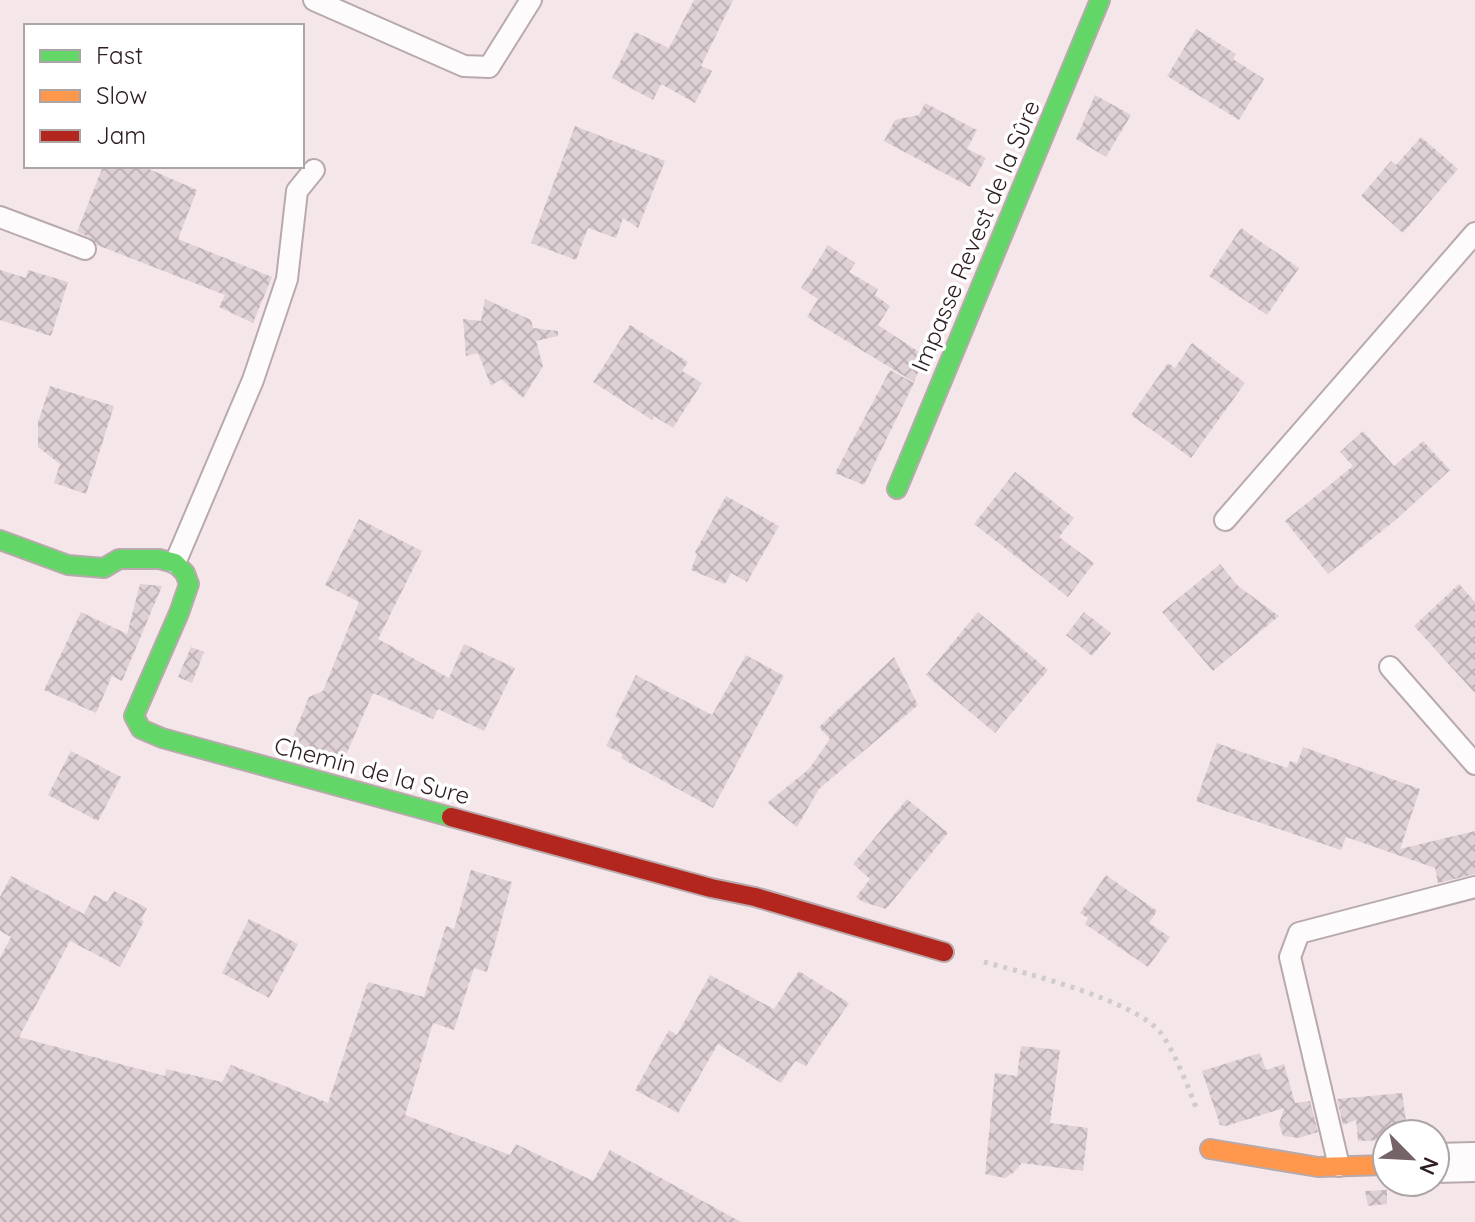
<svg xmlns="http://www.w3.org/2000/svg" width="1475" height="1222" font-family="Quicksand,sans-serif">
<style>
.building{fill:url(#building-cross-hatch)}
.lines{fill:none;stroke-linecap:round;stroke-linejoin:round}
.lane-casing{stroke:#b8aaac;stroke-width:24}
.street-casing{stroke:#b8aaac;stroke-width:42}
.fast-casing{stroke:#b8aaac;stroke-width:22}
.slow-casing{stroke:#b8aaac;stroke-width:22}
.jam-casing{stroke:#b8aaac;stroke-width:22}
.path{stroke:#d0cbcc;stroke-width:5;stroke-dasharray:4 6;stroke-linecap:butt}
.lane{stroke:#fefbfc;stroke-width:20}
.street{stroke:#fefbfc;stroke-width:38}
.fast{stroke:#63d668;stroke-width:18}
.slow{stroke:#ff974d;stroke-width:18}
.jam{stroke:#b3261e;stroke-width:18}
.labels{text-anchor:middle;stroke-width:7;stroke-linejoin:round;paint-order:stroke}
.street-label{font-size:24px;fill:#2e1e21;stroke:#fff}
</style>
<defs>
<pattern id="building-cross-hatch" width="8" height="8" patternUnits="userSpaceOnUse" patternTransform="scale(2)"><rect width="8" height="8" fill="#ded0d5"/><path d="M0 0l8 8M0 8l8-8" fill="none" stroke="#bfb2b7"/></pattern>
</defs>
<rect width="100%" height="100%" fill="#f5e7e9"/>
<g class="building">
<path d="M694,0H733L701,66L712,71L695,103L661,84L653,100L612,78L635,32L669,48Z"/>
<path d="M1196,29L1236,54L1233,59L1264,79L1239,120L1167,76Z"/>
<path d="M1095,95L1131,115L1106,157L1076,139Z"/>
<path d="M925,103L977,130L967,149L986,158L970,187L884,141L895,120L919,115Z"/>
<path d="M575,126L665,161L638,228L623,218L616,238L588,228L576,260L531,243Z"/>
<path d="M1421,137L1458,169L1403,233L1361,196L1391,161L1396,165Z"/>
<path d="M103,166H142L197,190L178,239L272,277L253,323L219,307L225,295L97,245L90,237L77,232Z"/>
<path d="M1241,228L1299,268L1267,315L1209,276Z"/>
<path d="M828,245L855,263L849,272L878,289L875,295L890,306L878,325L925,356L914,382L807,317L818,299L801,288Z"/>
<path d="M0,270L26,278L28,270L68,282L51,336L0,320Z"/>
<path d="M485,299L531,320L533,328L558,331V336L536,341L543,366L523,398L501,379L491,386L478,353L466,356L463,319L481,321Z"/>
<path d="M630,325L688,362L682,371L702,383L673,428L654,416L652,420L593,382Z"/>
<path d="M1192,343L1245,383L1191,458L1131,415L1168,363L1175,368Z"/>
<path d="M890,370L914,383L864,485L835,473Z"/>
<path d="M50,386L114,406L86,494L54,483L60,464L38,447V422Z"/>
<path d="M1363,431L1394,466L1423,441L1450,470L1397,519L1328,574L1285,521L1353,466L1340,452Z"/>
<path d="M1015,472L1074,518L1059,537L1094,563L1068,597L974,524Z"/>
<path d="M726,496L779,526L747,582L731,573L725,584L691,570L697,554L695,552Z"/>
<path d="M359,519L422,551L378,639L449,678L464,644L515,668L484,731L438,709L433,719L373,693L343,762L289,747L309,697L323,691L359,602L325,585Z"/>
<path d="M1220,564L1238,586L1279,616L1213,671L1162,612Z"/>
<path d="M140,584L162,586L122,681L112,676L96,713L44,690L81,612L127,634Z"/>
<path d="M1459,584L1475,602V693L1414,626Z"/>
<path d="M978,612L1048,670L995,733L926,675Z"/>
<path d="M1084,612L1111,633L1092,656L1066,635Z"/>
<path d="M191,647L204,652L192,683L178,677Z"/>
<path d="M746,655L784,676L713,808L621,758L623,754L606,746L620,719L615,717L636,675L712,715Z"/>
<path d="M894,657L918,705L819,789L797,827L767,803L809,769L830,739L819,727Z"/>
<path d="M1217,743L1287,768L1290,761L1297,763L1303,747L1420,789L1400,849L1475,831V874L1438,883L1435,868L1346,837L1341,850L1196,801Z"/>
<path d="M71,751L121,777L98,821L48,795Z"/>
<path d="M907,799L948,833L886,909L863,902L856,897L870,879L853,864Z"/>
<path d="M471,870L512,882L487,972L474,968L454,1030L433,1023L405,1115L510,1155L516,1144L593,1181L610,1150L741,1222H0V958L11,937L0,931V897L11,876L84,914L94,895L107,902L114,891L147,908L141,920L144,921L120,967L70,941L19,1037L165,1076L166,1069L222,1082L231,1065L328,1103L368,982L424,997L446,926L454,929Z"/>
<path d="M1106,875L1157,911L1149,923L1170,937L1148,967L1085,924L1088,918L1080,913Z"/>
<path d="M249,919L298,944L269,998L222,973Z"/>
<path d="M799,971L849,1003L806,1066L795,1061L781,1083L718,1044L678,1113L635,1090L669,1030L677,1035L710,975L774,1009Z"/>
<path d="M1021,1046L1060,1050L1050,1123L1088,1128L1083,1171L1022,1163L1013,1173L1005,1178L985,1174L995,1073L1017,1076Z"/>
<path d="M1260,1053L1266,1070L1284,1064L1295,1103L1310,1101L1318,1132L1299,1138L1283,1136L1279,1124L1284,1108L1226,1126L1220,1125L1202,1071Z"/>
<path d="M1402,1093L1408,1134H1387V1140L1358,1141L1356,1120L1343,1125L1337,1099Z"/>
<path d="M1387,1190V1204L1368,1206L1365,1191Z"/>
</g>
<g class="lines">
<defs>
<g id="lane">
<path d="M314,0L464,66L489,67L531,0"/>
<path d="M0,217L85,249"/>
<path d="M1225,520L1475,233"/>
<path d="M175,563L253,380L287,279L297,191L314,170"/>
<path d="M1390,667L1475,764"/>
<path d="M1339,1166L1290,957L1299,933L1475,887"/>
</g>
<path id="street" d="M1435,1163L1475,1162"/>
<g id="fast">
<path d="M897,489L1100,0"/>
<path d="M0,540L68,565L104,568L119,559H159L175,563L185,573L189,584L179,613L134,716L141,729L162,738L451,817"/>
</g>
<path id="slow" d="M1210,1149L1318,1167L1387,1165"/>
<path id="jam" d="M451,817L711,888L755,897L944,952"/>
</defs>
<use href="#lane" class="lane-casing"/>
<use href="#street" class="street-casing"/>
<use href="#fast" class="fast-casing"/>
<use href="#slow" class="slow-casing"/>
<use href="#jam" class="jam-casing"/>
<path class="path" d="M984,962C1026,973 1133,1000 1160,1032C1172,1046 1190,1091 1197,1110"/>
<use href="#lane" class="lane"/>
<use href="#street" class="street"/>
<use href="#fast" class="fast"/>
<use href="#slow" class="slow"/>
<use href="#jam" class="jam"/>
</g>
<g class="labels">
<g class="street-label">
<text transform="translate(976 236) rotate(-67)" y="8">Impasse Revest de la Sûre</text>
<text transform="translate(372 771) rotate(15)" y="8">Chemin de la Sure</text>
</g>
</g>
<rect x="24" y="24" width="280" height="144" fill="#ffffff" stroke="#aba5a6" stroke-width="2"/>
<rect x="40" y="50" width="40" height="12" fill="#63d668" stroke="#aba5a6" stroke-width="2"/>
<text x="96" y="64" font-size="24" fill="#2e1e21">Fast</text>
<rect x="40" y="90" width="40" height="12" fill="#ff974d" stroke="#aba5a6" stroke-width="2"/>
<text x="96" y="104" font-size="24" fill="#2e1e21">Slow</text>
<rect x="40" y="130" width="40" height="12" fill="#b3261e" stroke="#aba5a6" stroke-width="2"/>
<text x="96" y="144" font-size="24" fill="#2e1e21">Jam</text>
<g transform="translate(1411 1158) rotate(114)"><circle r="38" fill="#ffffff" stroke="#aba5a6" stroke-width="2"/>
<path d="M0-6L14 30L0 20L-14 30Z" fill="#746467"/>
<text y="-12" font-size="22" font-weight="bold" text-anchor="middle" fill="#2e1e21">N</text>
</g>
</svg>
